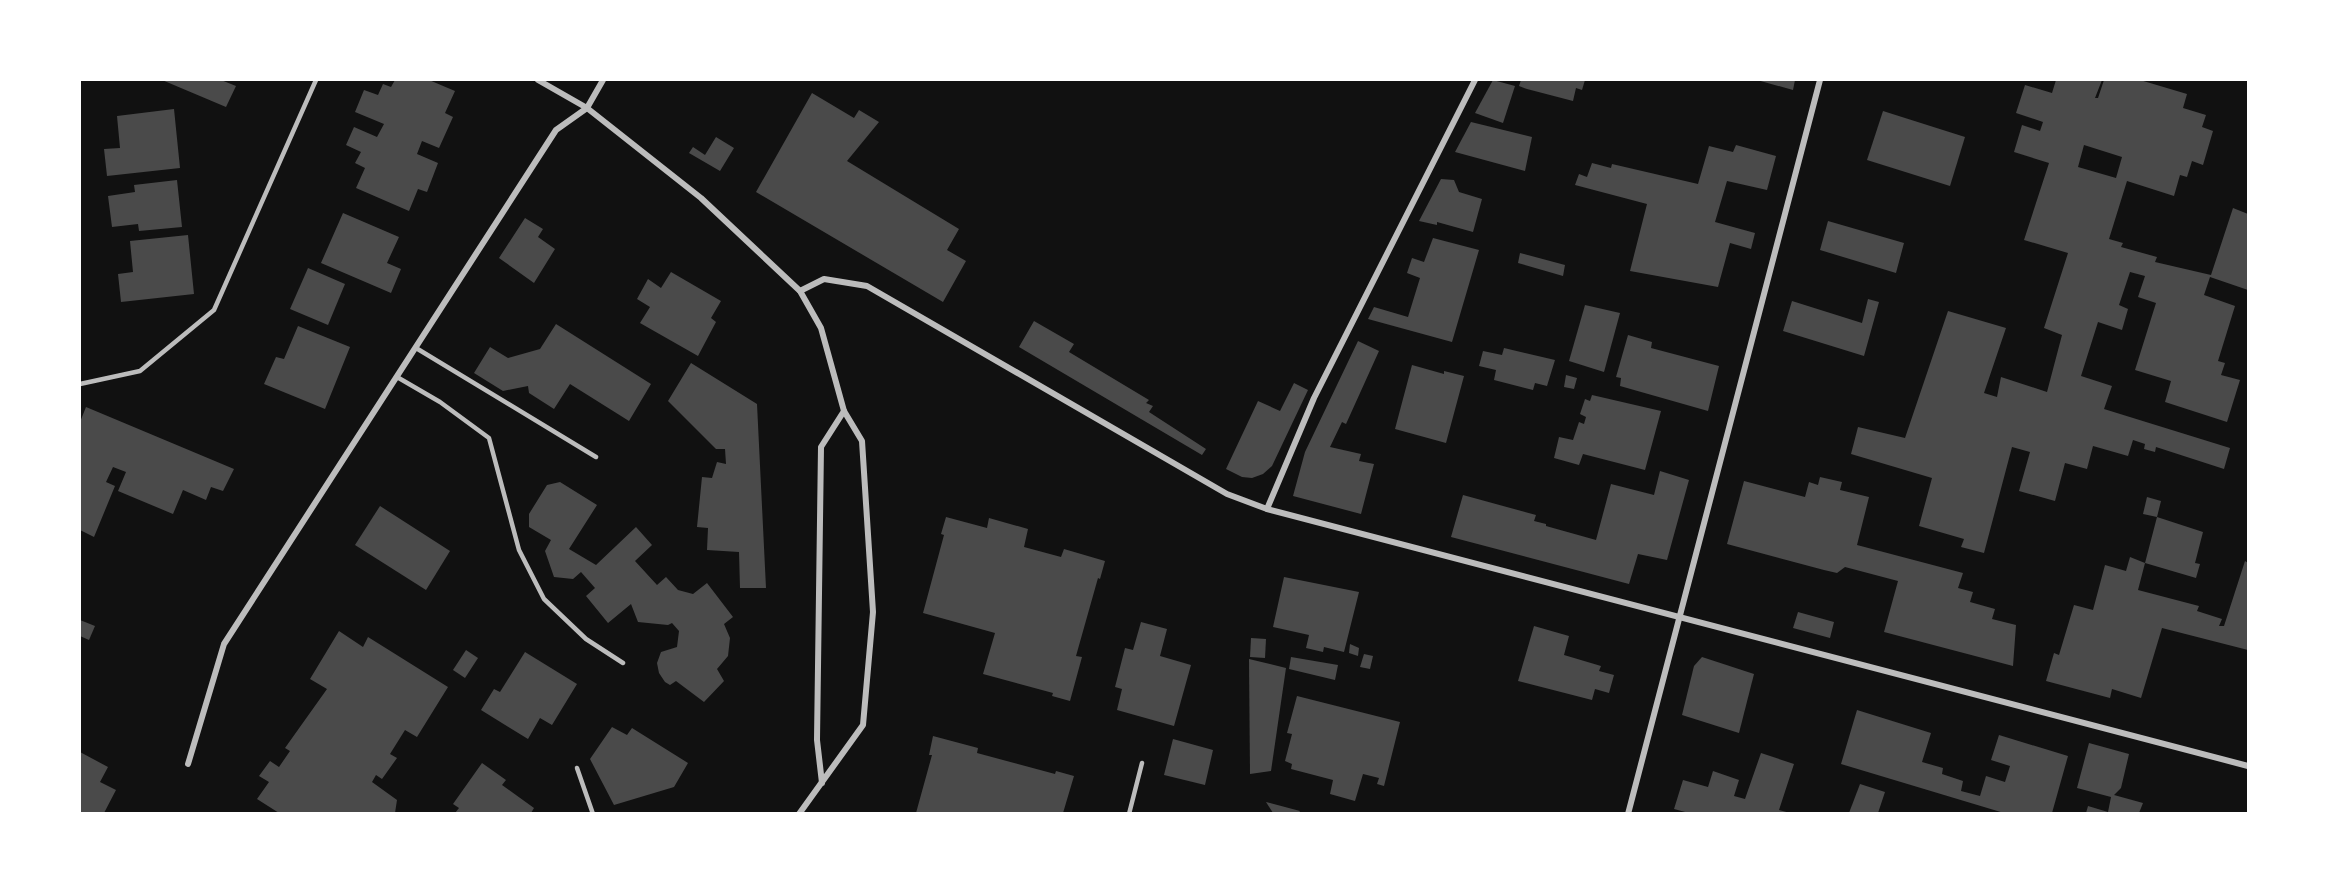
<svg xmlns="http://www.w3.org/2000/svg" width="2328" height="893" font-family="'Noto Sans',sans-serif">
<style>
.building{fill:#4a4a4a;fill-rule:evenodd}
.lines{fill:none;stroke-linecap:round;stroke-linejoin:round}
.service{stroke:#bcbcbc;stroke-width:4.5}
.minor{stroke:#bcbcbc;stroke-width:6}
</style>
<rect width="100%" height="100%" fill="#111"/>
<g class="building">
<path d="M162,80H221L236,86L226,107Z"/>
<path d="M395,80H429L455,91L445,113L453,117L439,148L422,141L417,154L438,163L427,192L418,189L409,211L356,188L365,168L355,163L361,152L346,145L354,127L377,137L384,124L355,112L364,90L378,95L383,84L391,87Z"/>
<path d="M1493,80L1515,86L1503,123L1475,113Z"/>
<path d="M1521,80H1585L1582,90L1576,88L1573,101L1527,89L1519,86Z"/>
<path d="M1757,80H1795L1793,90Z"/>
<path d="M2056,80H2102L2095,98H2098L2104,80H2140L2187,94L2183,108L2206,115L2202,127L2213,131L2203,165L2192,161L2187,177L2180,175L2174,196L2127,181L2109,239L2123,243L2121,247L2157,257L2155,262L2211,275L2233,208L2248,214V290L2210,277L2204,295L2235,306L2218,361L2225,363L2221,375L2240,380L2227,422L2165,402L2171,381L2135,370L2156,303L2138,297L2145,276L2130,272L2119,305L2128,309L2122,330L2098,322L2081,376L2112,386L2104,409L2230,448L2224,469L2156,447L2155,452L2144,449L2145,444L2133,440L2128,456L2093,446L2087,469L2065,463L2055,501L2019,491L2030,452L2012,447L1984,553L1961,547L1964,539L1919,526L1932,478L1851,454L1858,427L1905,438L1948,311L2006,328L1984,393L1997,397L2001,377L2047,392L2062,335L2044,328L2068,253L2024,240L2049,163L2014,152L2022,125L2040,131L2043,122L2016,113L2025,85L2052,93ZM2084,145L2122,157L2116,178L2078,167Z"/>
<path d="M812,93L854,118L859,110L879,122L847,161L959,229L947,250L966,261L943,302L756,192Z"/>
<path d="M174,109L180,168L107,176L104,149L120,148L117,116Z"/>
<path d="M1883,111L1965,137L1950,186L1867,160Z"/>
<path d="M1471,122L1532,137L1525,171L1455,152Z"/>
<path d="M716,137L734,148L720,171L689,153L693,147L705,155Z"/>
<path d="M1736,145L1776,156L1767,190L1727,181L1715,222L1755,233L1751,249L1730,243L1718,287L1630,271L1647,204L1575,185L1579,174L1587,177L1592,163L1611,168L1612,164L1698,184L1709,146L1733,152Z"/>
<path d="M1441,179L1454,180L1459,192L1482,199L1473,232L1437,222V225L1419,221Z"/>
<path d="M177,180L182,227L139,231L138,224L112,227L108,196L135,192L134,185Z"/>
<path d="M343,213L399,237L387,263L401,269L391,293L321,263Z"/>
<path d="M525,218L543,229L538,237L555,249L534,283L499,258Z"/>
<path d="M1828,221L1904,243L1896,273L1820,250Z"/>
<path d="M188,235L194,294L121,302L118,274L133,272L130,241Z"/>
<path d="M1433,238L1479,250L1452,342L1368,319L1374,307L1408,317L1420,278L1407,273L1412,258L1424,262Z"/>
<path d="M1520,253L1565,265L1563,276L1518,263Z"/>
<path d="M308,268L345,284L328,325L290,309Z"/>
<path d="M671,272L721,301L711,318L716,322L698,356L640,323L650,307L637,299L648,279L661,288Z"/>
<path d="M1868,299L1879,302L1864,356L1783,331L1792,301L1862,323Z"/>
<path d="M1585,305L1620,313L1604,372L1569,361Z"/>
<path d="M1034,321L1074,344L1069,352L1149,400L1146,403L1153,406L1149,412L1206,449L1202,455L1019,347Z"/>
<path d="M556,324L651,384L629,421L570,384L554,409L529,393L528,386L503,391L474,373L490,347L508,358L540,349Z"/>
<path d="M298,326L350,347L325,409L264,384L276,357L284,359Z"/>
<path d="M1628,335L1652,342L1651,348L1719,366L1708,411L1620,386L1621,378L1616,377Z"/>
<path d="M1358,341L1379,351L1346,424L1342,422L1330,447L1361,454L1359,461L1374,464L1361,514L1293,496L1305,452Z"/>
<path d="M1504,348L1555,360L1547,386L1535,383L1533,390L1494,380L1496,370L1479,366L1483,351L1502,355Z"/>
<path d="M691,363L757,404L766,588H740L739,552L707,550L708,528L697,527L702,477L712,478L717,462L726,464L725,449H716L668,401Z"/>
<path d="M1412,365L1444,374V371L1464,376L1446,443L1395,429Z"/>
<path d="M1566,375L1577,378L1574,389L1564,387Z"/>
<path d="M1294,383L1308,390L1272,466L1263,474L1252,478L1242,477L1226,469L1258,401L1280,411Z"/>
<path d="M1592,395L1661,411L1645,470L1583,454L1579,465L1554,458L1559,437L1573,440L1579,422L1584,424L1586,417L1580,414L1585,399L1590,401Z"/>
<path d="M86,407L234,469L223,491L211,487L206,500L183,490L173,514L118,491L126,472L113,467L106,482L115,486L94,537L80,530V422Z"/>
<path d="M1660,471L1689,480L1667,560L1638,554L1629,584L1451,537L1463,495L1536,515L1534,521L1546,524V526L1596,540L1611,484L1654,495Z"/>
<path d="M1820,477L1842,482L1840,490L1869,497L1857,545L1963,573L1958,588L1973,592L1970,602L1995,609L1992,619L2016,625L2013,666L1884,632L1898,581L1845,567L1837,573L1824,570L1727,544L1744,481L1805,497L1809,482L1818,485Z"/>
<path d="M560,482L597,505L569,549L596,565L636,527L652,545L635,561L657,585L666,577L678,590L693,594L707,583L733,617L724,624L730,638L728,656L717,669L724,681L704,702L676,681L670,685L665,682L659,673L657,663L661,652L677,647L679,631L672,623L668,625L638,622L631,604L608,623L586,596L595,588L581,572L573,579L554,577L545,551L551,540L529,527V514L547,485Z"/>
<path d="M2147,497L2161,501L2157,517L2143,514Z"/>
<path d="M380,506L450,551L426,590L355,545Z"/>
<path d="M946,517L987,528L989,518L1028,529L1024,547L1061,557L1064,549L1105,561L1100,579L1098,578L1076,656L1082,657L1070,701L1052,696L1053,693L983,674L995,633L923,613L944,535L941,534Z"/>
<path d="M2157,517L2203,532L2195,563L2200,564L2196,578L2145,563Z"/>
<path d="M2130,557L2145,563L2138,590L2199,606L2197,611L2222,619L2219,626H2224L2245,561L2248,563V650L2162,628L2141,698L2112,689L2110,698L2046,681L2054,653L2059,655L2074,605L2093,610L2105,565L2126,571Z"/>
<path d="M1284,577L1359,592L1344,652L1324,647L1323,652L1306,648L1309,635L1273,627Z"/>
<path d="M1798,612L1834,622L1830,638L1793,628Z"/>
<path d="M80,620L95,626L89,640L80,636Z"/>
<path d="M1141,622L1167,629L1160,656L1191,665L1174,726L1117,710L1122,689L1115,687L1125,648L1133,650Z"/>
<path d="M1534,626L1569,636L1564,655L1601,666L1599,671L1614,675L1609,693L1595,689L1592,700L1518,681Z"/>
<path d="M339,631L363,647L368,637L448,687L417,737L405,730L390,754L397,758L382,779L376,775L372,782L397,800L395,813H279L257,799L269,782L259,776L270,761L279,767L290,751L285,748L327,689L310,679Z"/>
<path d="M1251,638L1266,639L1265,658L1250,657Z"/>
<path d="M1350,644L1359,648L1358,656L1349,653Z"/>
<path d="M466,650L478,658L465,678L453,670Z"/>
<path d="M525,652L577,684L552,725L540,718L528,739L481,710L494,689L500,692Z"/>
<path d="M1364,654L1373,656L1370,669L1360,667Z"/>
<path d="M1291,657L1338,665L1335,680L1289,669Z"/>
<path d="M1702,657L1754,674L1739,733L1682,715L1694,666Z"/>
<path d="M1249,659L1286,668L1271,771L1250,774Z"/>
<path d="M1297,696L1400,722L1384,786L1377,784L1379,778L1363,774L1355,801L1330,794L1333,780L1291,769L1292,764L1285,761L1292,734L1287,733Z"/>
<path d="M1857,710L1931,733L1922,762L1943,768L1942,774L1963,781L1961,791L1980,796L1986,776L2005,782L2010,766L1991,760L1999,735L2068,756L2052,813H2004L1841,764Z"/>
<path d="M612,727L627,735L632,728L688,763L674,787L614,805L590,759Z"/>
<path d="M933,736L978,748L977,753L1055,774L1056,771L1074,776L1063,813H916L932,755H929Z"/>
<path d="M1173,739L1213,750L1205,785L1164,775Z"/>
<path d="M2089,743L2129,754L2121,788L2114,795L2143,803L2139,813H2086L2088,806L2108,812L2111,797L2077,788Z"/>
<path d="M80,752L108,767L100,782L116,790L104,813H80Z"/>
<path d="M1761,753L1794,764L1779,810L1790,813H1689L1674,809L1683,780L1708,787L1713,771L1739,780L1734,796L1745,799Z"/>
<path d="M482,763L506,780L502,785L534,808L531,813H455L459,808L453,804Z"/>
<path d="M1860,784L1885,792L1878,813H1849Z"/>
<path d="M1266,802L1300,811L1299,813H1273Z"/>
</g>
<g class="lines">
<g class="service">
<path d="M416,348L596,457"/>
<path d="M397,377L440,402L489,438L519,550L544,599L586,639L623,663"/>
<path d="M80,384L140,371L214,310L316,80"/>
<path d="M577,768L593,814"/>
<path d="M1129,814L1142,763"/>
</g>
<g class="minor">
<path d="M538,80L587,108L701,198L800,291L821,328L844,411L862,441L873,612L863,725L799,814"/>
<path d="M800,291L824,279L867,286L1227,494L1267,509L1314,398L1475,80"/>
<path d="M1267,509L2248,766"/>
<path d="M188,764L224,644L556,130L587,108L603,80"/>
<path d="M822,783L817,740L821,447L844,411"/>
<path d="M1628,814L1820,80"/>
</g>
</g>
<rect width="2328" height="893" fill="none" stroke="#ffffff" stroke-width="162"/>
</svg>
